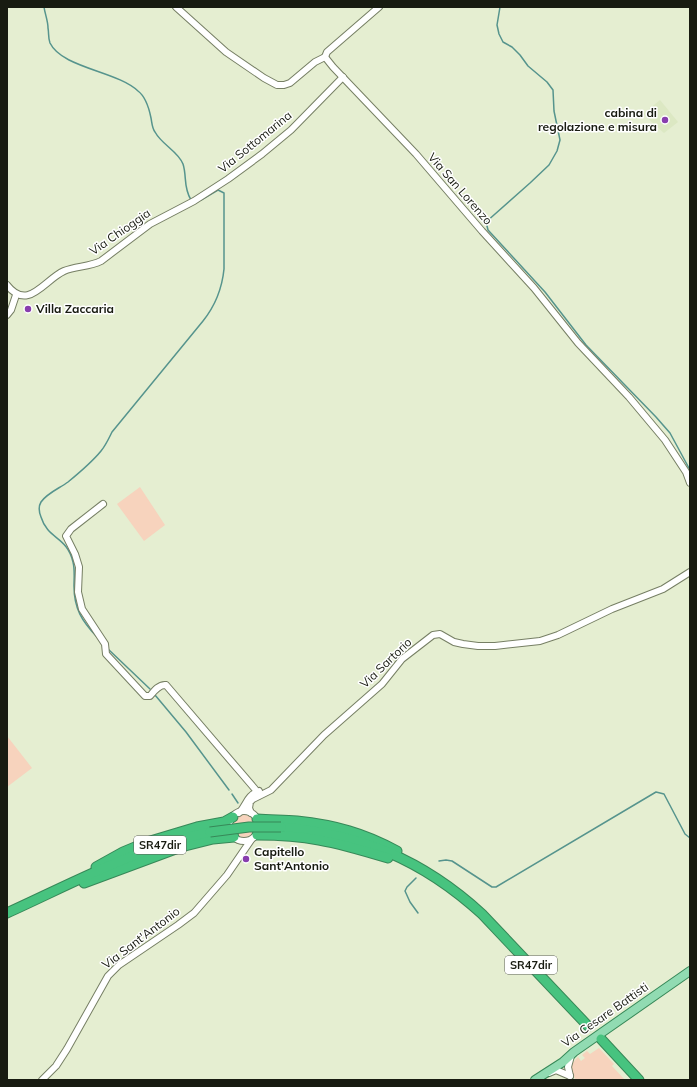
<svg xmlns="http://www.w3.org/2000/svg" width="697" height="1087" font-family="Mulish,sans-serif">
<style>
.built{fill:#dce8c3}
.green{fill:#f7d3bd}
.lines{fill:none;stroke-linecap:round;stroke-linejoin:round}
.stream{stroke:#56948d;stroke-width:1.5}
.minor-casing{stroke:#767f64;stroke-width:8}
.major-casing{stroke:#378858;stroke-width:10}
.highway-casing{stroke:#378858;stroke-width:11}
.minor{stroke:#fff;stroke-width:6}
.major{stroke:#91dbb2;stroke-width:8}
.highway{stroke:#47c37f;stroke-width:9}
.highway-bridge-casing{stroke:#378858;stroke-width:11;stroke-linecap:butt}
.highway-bridge{stroke:#47c37f;stroke-width:9}
.poi-dot{fill:#883dae;stroke:#fff;stroke-width:1.5}
.labels{text-anchor:middle;stroke-width:3;stroke-linejoin:round;paint-order:stroke}
.shield{fill:#fff;stroke:#5d5f58;stroke-width:1}
.shield-label{font-size:11px;font-weight:bold;fill:#181b11}
.poi-label{font-size:12px;font-weight:bold;fill:#181b11;stroke:#fff;text-anchor:start}
.street-label{font-size:12px;fill:#181b11;stroke:#fff}
</style>
<rect width="100%" height="100%" fill="#e5eed1"/>
<path class="built" d="M660,100L678,122L664,133L643,114Z"/>
<g class="green">
<path d="M140,487L165,525L144,541L117,504Z"/>
<path d="M7,736L32,768L7,787Z"/>
<circle cx="244" cy="826" r="11"/>
<path d="M599,1048L614,1064L612,1066L625,1080H576C570,1071 569,1065 578,1057L581,1061L585,1058L582,1055L587,1051L590,1054Z"/>
</g>
<g class="lines">
<g class="stream">
<path d="M44,7C45,14 48,21 48,28C49,33 48,38 50,43C62,68 117,71 138,91C146,97 149,108 151,118C152,123 152,128 155,132C162,145 178,151 183,164C187,176 183,187 191,200"/>
<path d="M500,7L497,25L499,34L503,42L512,47L520,55L528,66L547,82L553,90L554,111L560,140L557,151L549,165L530,183L486,222L488,230L545,292L586,345L656,417L670,433L690,470"/>
<path d="M97,637C82,621 74,609 74,586C74,578 75,570 73,562C67,536 48,540 41,517C39,512 38,507 41,502C47,493 60,488 68,482C79,473 92,462 101,451C106,445 109,438 112,432L203,321C215,306 222,289 224,269V193L218,190L201,200"/>
<path d="M108,649L150,689"/>
<path d="M155,695L186,732L229,790"/>
<path d="M232,794L238,803"/>
<path d="M439,861L446,860L452,861L492,887H496L656,792L664,794L685,834L690,838"/>
<path d="M416,878L407,887L405,891L410,902L418,913"/>
</g>
<defs>
<g id="minor">
<path d="M176,7L226,52L264,78L277,85H284L290,83L315,62L325,57"/>
<path d="M325,57L333,67L416,154L482,231L534,288L578,343L629,397L665,440L686,472L690,483"/>
<path d="M325,57L327,52L379,7"/>
<path d="M7,285C28,312 44,280 64,271C76,266 89,267 101,261L150,224L194,201L228,179L262,154L291,130L343,77"/>
<path d="M7,315L11,310L16,295"/>
<path d="M103,504L71,529L66,536L75,554L79,567L78,592L82,609L105,644L106,654L145,696H150C154,691 159,684 166,685L255,789L258,796"/>
<circle cx="244" cy="826" r="15"/>
<path d="M239,813C247,805 246,796 259,791"/>
<path d="M251,813L249,808L250,802L253,799L271,790L324,735L382,684L402,659L433,635L440,634L454,642L463,644L478,646H495L540,641L558,635L612,609L663,589L690,572"/>
<path d="M549,1073L556,1070L570,1076"/>
<path d="M570,1076L568,1067L571,1056"/>
<path d="M42,1080L56,1066L67,1049L108,976L119,965L178,925L194,913L227,875L251,840"/>
</g>
<path id="major" d="M535,1080L563,1062L574,1052L690,971"/>
<g id="highway">
<path d="M257,819C271,820 284,820 297,821C335,825 364,833 397,851"/>
<path d="M281,827C361,834 423,860 482,914L588,1026"/>
<path d="M257,835C278,835 298,836 319,840C342,844 365,851 388,858"/>
<path d="M96,867L123,852L147,842L197,827L224,822L233,817"/>
<path d="M84,883L181,847L213,839L234,837"/>
<path d="M7,913C73,883 139,847 210,832"/>
<path d="M601,1039L639,1080"/>
</g>
</defs>
<use href="#minor" class="minor-casing"/>
<use href="#major" class="major-casing"/>
<use href="#highway" class="highway-casing"/>
<use href="#minor" class="minor"/>
<use href="#major" class="major"/>
<use href="#highway" class="highway"/>
<defs>
<path id="highway-bridge" d="M210,832L249,827H281"/>
</defs>
<use href="#highway-bridge" class="highway-bridge-casing"/>
<use href="#highway-bridge" class="highway-bridge"/>
</g>
<g class="poi-dot">
<circle cx="665" cy="120" r="4"/>
<circle cx="28" cy="309" r="4"/>
<circle cx="246" cy="859" r="4"/>
</g>
<g class="labels">
<g class="shield">
<rect x="134" y="836" width="52" height="18" rx="3"/>
<rect x="505" y="956" width="52" height="18" rx="3"/>
</g>
<g class="shield-label">
<text x="160" y="849">SR47dir</text>
<text x="531" y="969">SR47dir</text>
</g>
<g class="poi-label">
<text x="657" y="117" text-anchor="end">cabina di<tspan x="657" dy="14">regolazione e misura</tspan></text>
<text x="36" y="313">Villa Zaccaria</text>
<text x="254" y="856">Capitello<tspan x="254" dy="14">Sant'Antonio</tspan></text>
</g>
<g class="street-label">
<text transform="translate(255 142) rotate(-39)" y="4">Via Sottomarina</text>
<text transform="translate(460 189) rotate(49)" y="4">Via San Lorenzo</text>
<text transform="translate(120 232) rotate(-35)" y="4">Via Chioggia</text>
<text transform="translate(386 663) rotate(-44)" y="4">Via Sartorio</text>
<text transform="translate(141 938) rotate(-37)" y="4">Via Sant'Antonio</text>
<text transform="translate(605 1015) rotate(-35)" y="4">Via Cesare Battisti</text>
</g>
</g>
<rect width="697" height="1087" fill="none" stroke="#181b11" stroke-width="16"/>
</svg>
